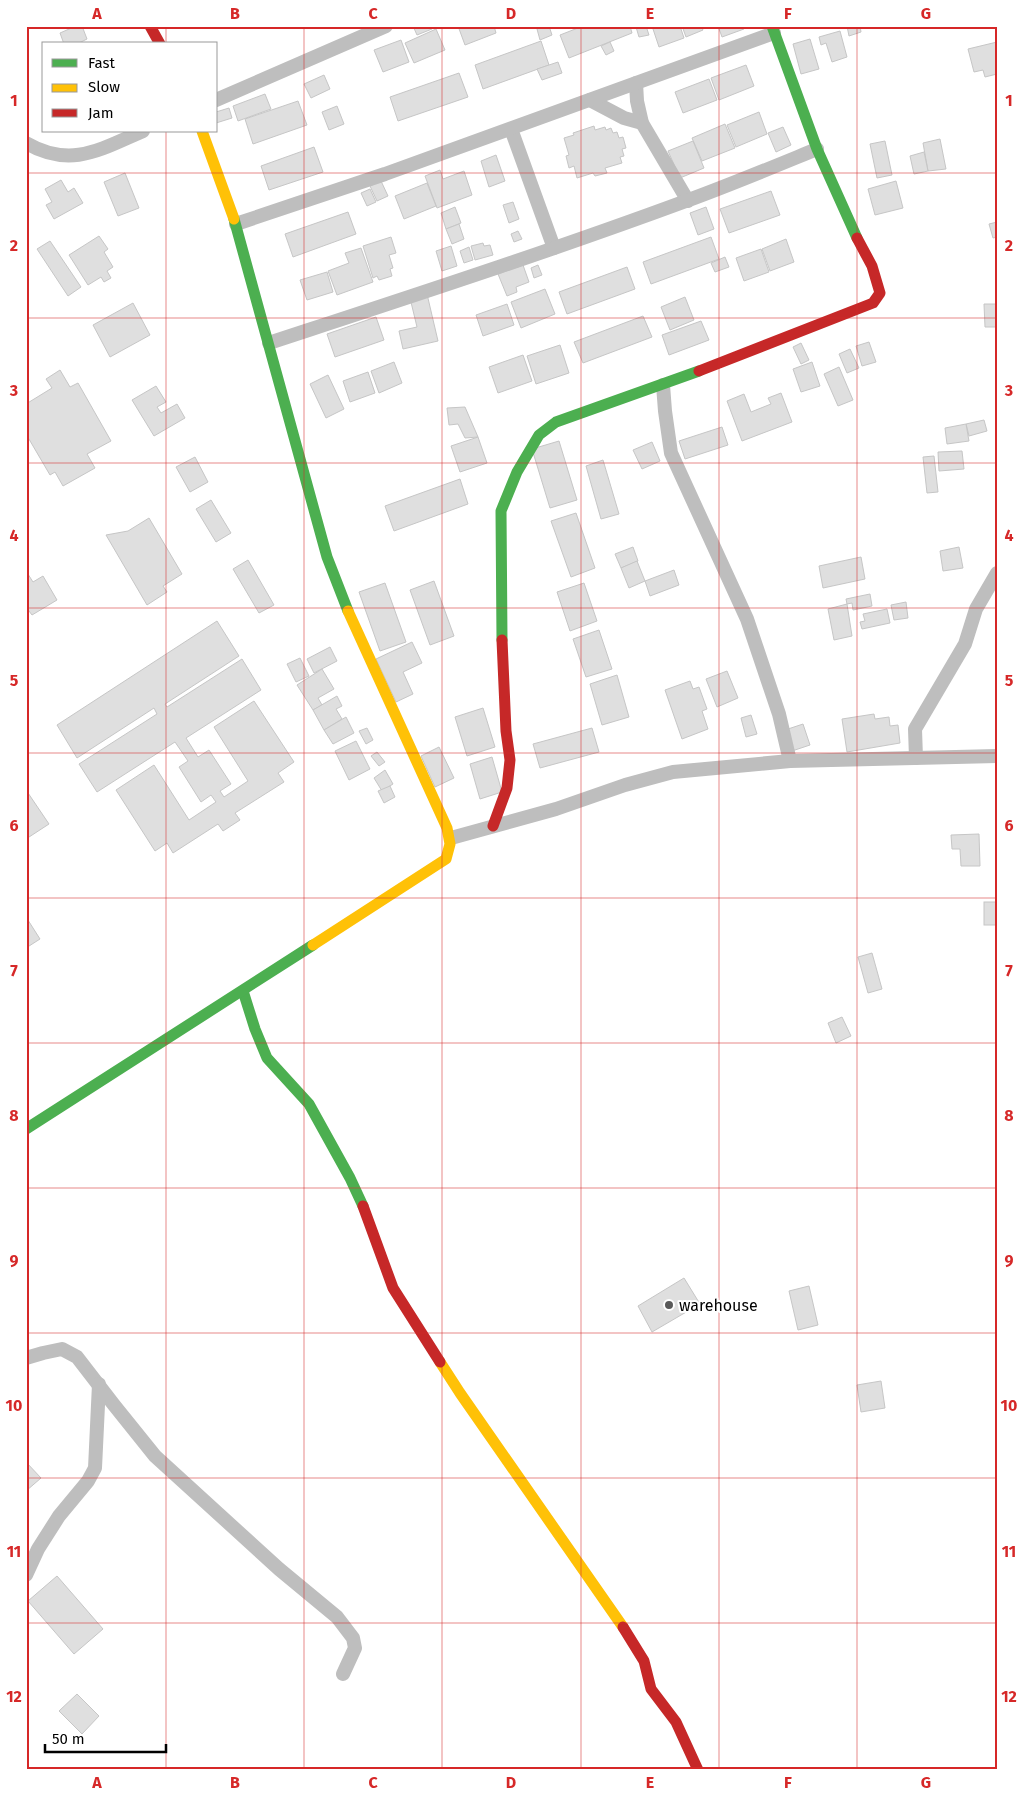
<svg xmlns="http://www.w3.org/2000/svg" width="1023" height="1796" font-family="'Fira Sans',sans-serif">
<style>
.building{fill:#dfdfdf;stroke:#c6c6c6}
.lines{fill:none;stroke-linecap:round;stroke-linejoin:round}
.street{stroke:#bebebe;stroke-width:14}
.fast{stroke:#4caf50;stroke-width:11}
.slow{stroke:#ffc107;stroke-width:11}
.jam{stroke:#c62828;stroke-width:11}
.grid{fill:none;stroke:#d62828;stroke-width:1;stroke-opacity:0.55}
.poi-dot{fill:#595959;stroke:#fff;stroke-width:2}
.labels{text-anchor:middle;stroke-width:4;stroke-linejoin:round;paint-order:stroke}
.poi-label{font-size:16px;fill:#000;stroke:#fff;text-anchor:start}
.neatline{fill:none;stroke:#d62828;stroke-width:2}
.grid-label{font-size:16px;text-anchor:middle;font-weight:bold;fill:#d62828}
</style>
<rect width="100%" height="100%" fill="#fff"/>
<g class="building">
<path d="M76,26H82L87,39L77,44H64L60,33Z"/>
<path d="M413,26H431L432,29L417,35Z"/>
<path d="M458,26H494L496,33L465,45Z"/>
<path d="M546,26H549L552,35L540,40L537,29Z"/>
<path d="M583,26H630L632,33L569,58L560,35Z"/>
<path d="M646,26L649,35L639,37L636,27Z"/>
<path d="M652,26H680L684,38L659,47Z"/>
<path d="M682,26H701L703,30L686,37Z"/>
<path d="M718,26H743L744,29L722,37Z"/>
<path d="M847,26H860L861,32L849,36Z"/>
<path d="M436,29L445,50L414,63L405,43Z"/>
<path d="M840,31L847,57L832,62L826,43L821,45L819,37Z"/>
<path d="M810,39L819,69L801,74L793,44Z"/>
<path d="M401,40L409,62L383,72L374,50Z"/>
<path d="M541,41L549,65L483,89L475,65Z"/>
<path d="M610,42L614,51L606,55L601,46Z"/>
<path d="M997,42V74L985,77L983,70L974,72L968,49Z"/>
<path d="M558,62L562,73L542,80L537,69Z"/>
<path d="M746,65L754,86L719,100L711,78Z"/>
<path d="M459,73L468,97L398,121L390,97Z"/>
<path d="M324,75L330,89L311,98L304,84Z"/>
<path d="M709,79L717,100L683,113L675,92Z"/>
<path d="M265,94L271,109L238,121L233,106Z"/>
<path d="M298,101L307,125L253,144L245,119Z"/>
<path d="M337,106L344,124L329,130L322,112Z"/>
<path d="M229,108L232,118L216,123V112Z"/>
<path d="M759,112L767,134L736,147L727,125Z"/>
<path d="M725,124L735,148L702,161L692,138Z"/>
<path d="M594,126L595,130L605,127L606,130L611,128L613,133L617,132L619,138L623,137L626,148L622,149L624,156L620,157L622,163L605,168L607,173L595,176L593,173L577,178L574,166L569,168L566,156L569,155L564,138L574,135L573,133Z"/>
<path d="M783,127L791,145L776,152L768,133Z"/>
<path d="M940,139L946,169L928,171L923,143Z"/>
<path d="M693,141L704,168L680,178L668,151Z"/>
<path d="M885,141L892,175L877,178L870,144Z"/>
<path d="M314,147L323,172L269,190L261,166Z"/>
<path d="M924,152L928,171L914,174L910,156Z"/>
<path d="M496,155L505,181L489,187L481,161Z"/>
<path d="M440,170L443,179L464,171L472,195L437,208L425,176Z"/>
<path d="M125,173L139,208L118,216L104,182Z"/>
<path d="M61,180L68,192L74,188L83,203L54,219L46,205L52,202L45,189Z"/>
<path d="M381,181L388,196L377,201L370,186Z"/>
<path d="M896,181L903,208L875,215L868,189Z"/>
<path d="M427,183L436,206L404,219L395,196Z"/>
<path d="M370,189L376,202L367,206L361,193Z"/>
<path d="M771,191L780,215L729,233L720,209Z"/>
<path d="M513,202L519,219L509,223L503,205Z"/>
<path d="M455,207L461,223L446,229L441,213Z"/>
<path d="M706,207L714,229L698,235L690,213Z"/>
<path d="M348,212L356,234L293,257L285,234Z"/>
<path d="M997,222V237L993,238L989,224Z"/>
<path d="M459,224L464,239L452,244L446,229Z"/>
<path d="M518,231L522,239L514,242L511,234Z"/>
<path d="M99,236L108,249L104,252L113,267L107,271L111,278L104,282L101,277L88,285L69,255Z"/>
<path d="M391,237L396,253L389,255L393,268L390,269L392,276L379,280L377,276L373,278L363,246Z"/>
<path d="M711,237L719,259L651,284L643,262Z"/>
<path d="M786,239L794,262L770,271L762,249Z"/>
<path d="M50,241L81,287L68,296L37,249Z"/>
<path d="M483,243L484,246L490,245L493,255L475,260L471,246Z"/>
<path d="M451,246L457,266L442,271L436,251Z"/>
<path d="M469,247L473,260L464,263L460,251Z"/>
<path d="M361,248L373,282L337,295L328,271L349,263L345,253Z"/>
<path d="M761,249L769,272L744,281L736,258Z"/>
<path d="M725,257L729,267L715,272L711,263Z"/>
<path d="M523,265L529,282L516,287L517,292L507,296L498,274Z"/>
<path d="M538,265L542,275L534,278L531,268Z"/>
<path d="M627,267L635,289L567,314L559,292Z"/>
<path d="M327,272L333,292L307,300L300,280Z"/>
<path d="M545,289L555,314L521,328L511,302Z"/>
<path d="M427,294L438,341L403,349L399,331L417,327L410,298Z"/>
<path d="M685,297L694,320L670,330L661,307Z"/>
<path d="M133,303L150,335L110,357L93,325Z"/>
<path d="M507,304L514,325L483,336L476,315Z"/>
<path d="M984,304H997V327H985Z"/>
<path d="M643,316L652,337L583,363L574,342Z"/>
<path d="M376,317L384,340L335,357L327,334Z"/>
<path d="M701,321L709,340L669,355L662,335Z"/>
<path d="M869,342L876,362L862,366L856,346Z"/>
<path d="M801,343L809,360L801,364L793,347Z"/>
<path d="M560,345L569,373L536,384L527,356Z"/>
<path d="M850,349L859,368L847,373L839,354Z"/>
<path d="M523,355L532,381L498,393L489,367Z"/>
<path d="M394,362L402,383L379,393L371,371Z"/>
<path d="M812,362L820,386L801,392L793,369Z"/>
<path d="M839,367L853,400L838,406L824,374Z"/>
<path d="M60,370L70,387L78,383L111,441L87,454L95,468L63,486L55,472L50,475L26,434V404L52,388L46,379Z"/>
<path d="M368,372L375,393L350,402L343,381Z"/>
<path d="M328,375L344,409L326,418L310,384Z"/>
<path d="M156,386L166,402L157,407L161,413L177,404L185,418L154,436L132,400Z"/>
<path d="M781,393L792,422L742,441L727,401L744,394L751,412L771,404L768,398Z"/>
<path d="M465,407L478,437L465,438L458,424L449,425L447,408Z"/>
<path d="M984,420L987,431L969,436L966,424Z"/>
<path d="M966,424L969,441L947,444L945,428Z"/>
<path d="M722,427L728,445L685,459L679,441Z"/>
<path d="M478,437L487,463L460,472L451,446Z"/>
<path d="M559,441L577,500L550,508L532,449Z"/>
<path d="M652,442L660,461L642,469L633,450Z"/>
<path d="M962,451L964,469L939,471L938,452Z"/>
<path d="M934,456L938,492L927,493L923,457Z"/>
<path d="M195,457L208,482L190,492L176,467Z"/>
<path d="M603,460L619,514L601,519L586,466Z"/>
<path d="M460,479L468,504L394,531L385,506Z"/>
<path d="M211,500L231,533L216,542L196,509Z"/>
<path d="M576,513L595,568L571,577L551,521Z"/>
<path d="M149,518L182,574L163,586L167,592L147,605L106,535L128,531Z"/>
<path d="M633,547L638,561L621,568L615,554Z"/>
<path d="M959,547L963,568L943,571L940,551Z"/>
<path d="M861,557L865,579L823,588L819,566Z"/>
<path d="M248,560L274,605L259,613L233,569Z"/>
<path d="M637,561L645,581L629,588L621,568Z"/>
<path d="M674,570L679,585L650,596L645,581Z"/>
<path d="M26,571L33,582L43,576L57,600L32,615L26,607Z"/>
<path d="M434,581L454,636L430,645L410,590Z"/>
<path d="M385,583L406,642L380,651L359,592Z"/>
<path d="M584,583L597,621L570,631L557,592Z"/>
<path d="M870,594L872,606L853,610L852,603L847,604L846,599Z"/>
<path d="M906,602L908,618L894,620L891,605Z"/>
<path d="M847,604L852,636L834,640L828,609Z"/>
<path d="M887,609L890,623L862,629L860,622L865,621L863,614Z"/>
<path d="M217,621L239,656L165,704L167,707L242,659L261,690L186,738L198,757L209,750L231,784L220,791L224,797L248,781L214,727L254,701L294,762L278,773L284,782L235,813L240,820L223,831L218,824L173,853L167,843L155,851L116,790L154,765L189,820L216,802L211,795L201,802L179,767L188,761L175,742L97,792L79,764L157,714L154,708L77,758L57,725Z"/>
<path d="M599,630L612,669L586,677L573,639Z"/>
<path d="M412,642L422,663L403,672L413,694L396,702L376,659Z"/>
<path d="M330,647L337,661L314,673L307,659Z"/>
<path d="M300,658L309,676L296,682L287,664Z"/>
<path d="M322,669L334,689L318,698L322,705L313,710L297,685Z"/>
<path d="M727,671L738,698L717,707L706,679Z"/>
<path d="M617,675L629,717L602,725L590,684Z"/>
<path d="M690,681L693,689L699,687L707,709L702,711L708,729L682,739L665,690Z"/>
<path d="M337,696L342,706L336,709L342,719L324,730L313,710Z"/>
<path d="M483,708L495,747L467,756L455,717Z"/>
<path d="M874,714L875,719L889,717L890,726L898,725L900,743L847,752L842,719Z"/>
<path d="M751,715L757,734L746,737L741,718Z"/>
<path d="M346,717L354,733L333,744L324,730Z"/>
<path d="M803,724L810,745L792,751L785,730Z"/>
<path d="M367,728L373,740L366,744L359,731Z"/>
<path d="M592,728L599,752L540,768L533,744Z"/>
<path d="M356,741L370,769L349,780L335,751Z"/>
<path d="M439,747L454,778L435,787L421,756Z"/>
<path d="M377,752L385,762L379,766L371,756Z"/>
<path d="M492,757L502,792L480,799L470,764Z"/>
<path d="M385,770L393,784L382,791L374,778Z"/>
<path d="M390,786L395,797L384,803L378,791Z"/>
<path d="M26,790L49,824L26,839Z"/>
<path d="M979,834L980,866H961L960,849H952L951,835Z"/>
<rect x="984" y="902" width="13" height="23"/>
<path d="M26,917L40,939L26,948Z"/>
<path d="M872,953L882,989L868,993L858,957Z"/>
<path d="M842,1017L851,1036L836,1043L828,1023Z"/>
<path d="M684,1278L700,1304L652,1332L638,1306Z"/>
<path d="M809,1286L818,1325L798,1330L789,1291Z"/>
<path d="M881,1381L885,1408L861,1412L857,1385Z"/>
<path d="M26,1462L41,1478L26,1491Z"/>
<path d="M57,1576L103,1629L74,1654L28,1601Z"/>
<path d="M77,1694L99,1716L82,1734L59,1711Z"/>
</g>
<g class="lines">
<g class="street">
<path d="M636,83L637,101L642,123L688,201"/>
<path d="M216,100L386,26"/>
<path d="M590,100L624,118L642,123"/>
<path d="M511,129L554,248"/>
<path d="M26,143C71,169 101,149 143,131"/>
<path d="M236,224L385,174L774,33"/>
<path d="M269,343C409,297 548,252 686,201C730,185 773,167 817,149"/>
<path d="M663,385L665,411L671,453L747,619L779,714L790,761"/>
<path d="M916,758L915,729L965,644L976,609L997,573"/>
<path d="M451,838L556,809L625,785L673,772L790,761L997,756"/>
<path d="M26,1358L43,1353L62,1349L77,1357L114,1405L155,1456L279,1569L337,1617L353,1638L355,1648L343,1674"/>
<path d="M26,1575L38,1549L59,1516L88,1481L95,1468L99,1384"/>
</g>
<g class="fast">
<path d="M772,26L817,149L857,238"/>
<path d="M234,219L327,557L348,611"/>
<path d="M502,640L501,511L517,472L539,435L556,422L699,371"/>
<path d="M243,991L255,1029L267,1058L309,1104L350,1178L363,1206"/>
<path d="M26,1129L313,945"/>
</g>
<g class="slow">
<path d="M202,131L234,219"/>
<path d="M313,945L446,859L450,844L447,828L348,611"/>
<path d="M440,1362L460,1393L623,1627"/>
</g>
<g class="jam">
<path d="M150,26L160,44"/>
<path d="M699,371L873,303L880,293L872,266L857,238"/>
<path d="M493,826L507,788L510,760L506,731L502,640"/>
<path d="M363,1206L393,1288L440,1362"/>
<path d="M623,1627L644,1661L651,1689L676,1722L698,1770"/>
</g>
</g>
<path class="grid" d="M166,26V44M304,26V1770M442,26V1770M581,26V1770M719,26V1770M857,26V1770M166,131V1770M26,173H997M26,318H997M26,463H997M26,608H997M26,753H997M26,898H997M26,1043H997M26,1188H997M26,1333H997M26,1478H997M26,1623H997"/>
<circle class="poi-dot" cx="669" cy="1305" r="5"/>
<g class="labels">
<g class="poi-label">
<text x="679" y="1311">warehouse</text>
</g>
</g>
<rect width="1023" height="1796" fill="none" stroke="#ffffff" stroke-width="55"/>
<rect x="42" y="42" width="175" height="90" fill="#ffffff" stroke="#999999"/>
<rect x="52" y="59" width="25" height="8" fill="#4caf50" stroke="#999999"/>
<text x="88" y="68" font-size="15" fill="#000000">Fast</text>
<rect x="52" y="84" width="25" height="8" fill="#ffc107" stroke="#999999"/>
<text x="88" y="92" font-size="15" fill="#000000">Slow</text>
<rect x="52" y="109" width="25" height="8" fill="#c62828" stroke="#999999"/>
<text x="88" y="118" font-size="15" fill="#000000">Jam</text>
<path d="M45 1744v8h121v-8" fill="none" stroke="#000000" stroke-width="2.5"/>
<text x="52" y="1744" font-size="15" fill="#000000" stroke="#ffffff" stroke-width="4" paint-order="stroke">50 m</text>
<rect x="28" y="28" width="968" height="1740" class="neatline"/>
<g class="grid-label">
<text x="97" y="19">A</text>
<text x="235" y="19">B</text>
<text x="373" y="19">C</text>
<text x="511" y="19">D</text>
<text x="650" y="19">E</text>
<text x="788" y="19">F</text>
<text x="926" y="19">G</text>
<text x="14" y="106">1</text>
<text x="1009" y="106">1</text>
<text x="14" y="251">2</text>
<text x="1009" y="251">2</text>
<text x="14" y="396">3</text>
<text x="1009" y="396">3</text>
<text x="14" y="541">4</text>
<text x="1009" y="541">4</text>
<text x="14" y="686">5</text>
<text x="1009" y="686">5</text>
<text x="14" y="831">6</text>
<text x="1009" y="831">6</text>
<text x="14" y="976">7</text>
<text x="1009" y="976">7</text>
<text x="14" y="1121">8</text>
<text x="1009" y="1121">8</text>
<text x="14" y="1266">9</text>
<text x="1009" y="1266">9</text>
<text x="14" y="1411">10</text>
<text x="1009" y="1411">10</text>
<text x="14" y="1557">11</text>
<text x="1009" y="1557">11</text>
<text x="14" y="1702">12</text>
<text x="1009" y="1702">12</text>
<text x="97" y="1788">A</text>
<text x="235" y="1788">B</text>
<text x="373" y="1788">C</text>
<text x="511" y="1788">D</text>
<text x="650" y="1788">E</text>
<text x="788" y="1788">F</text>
<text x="926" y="1788">G</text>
</g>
</svg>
